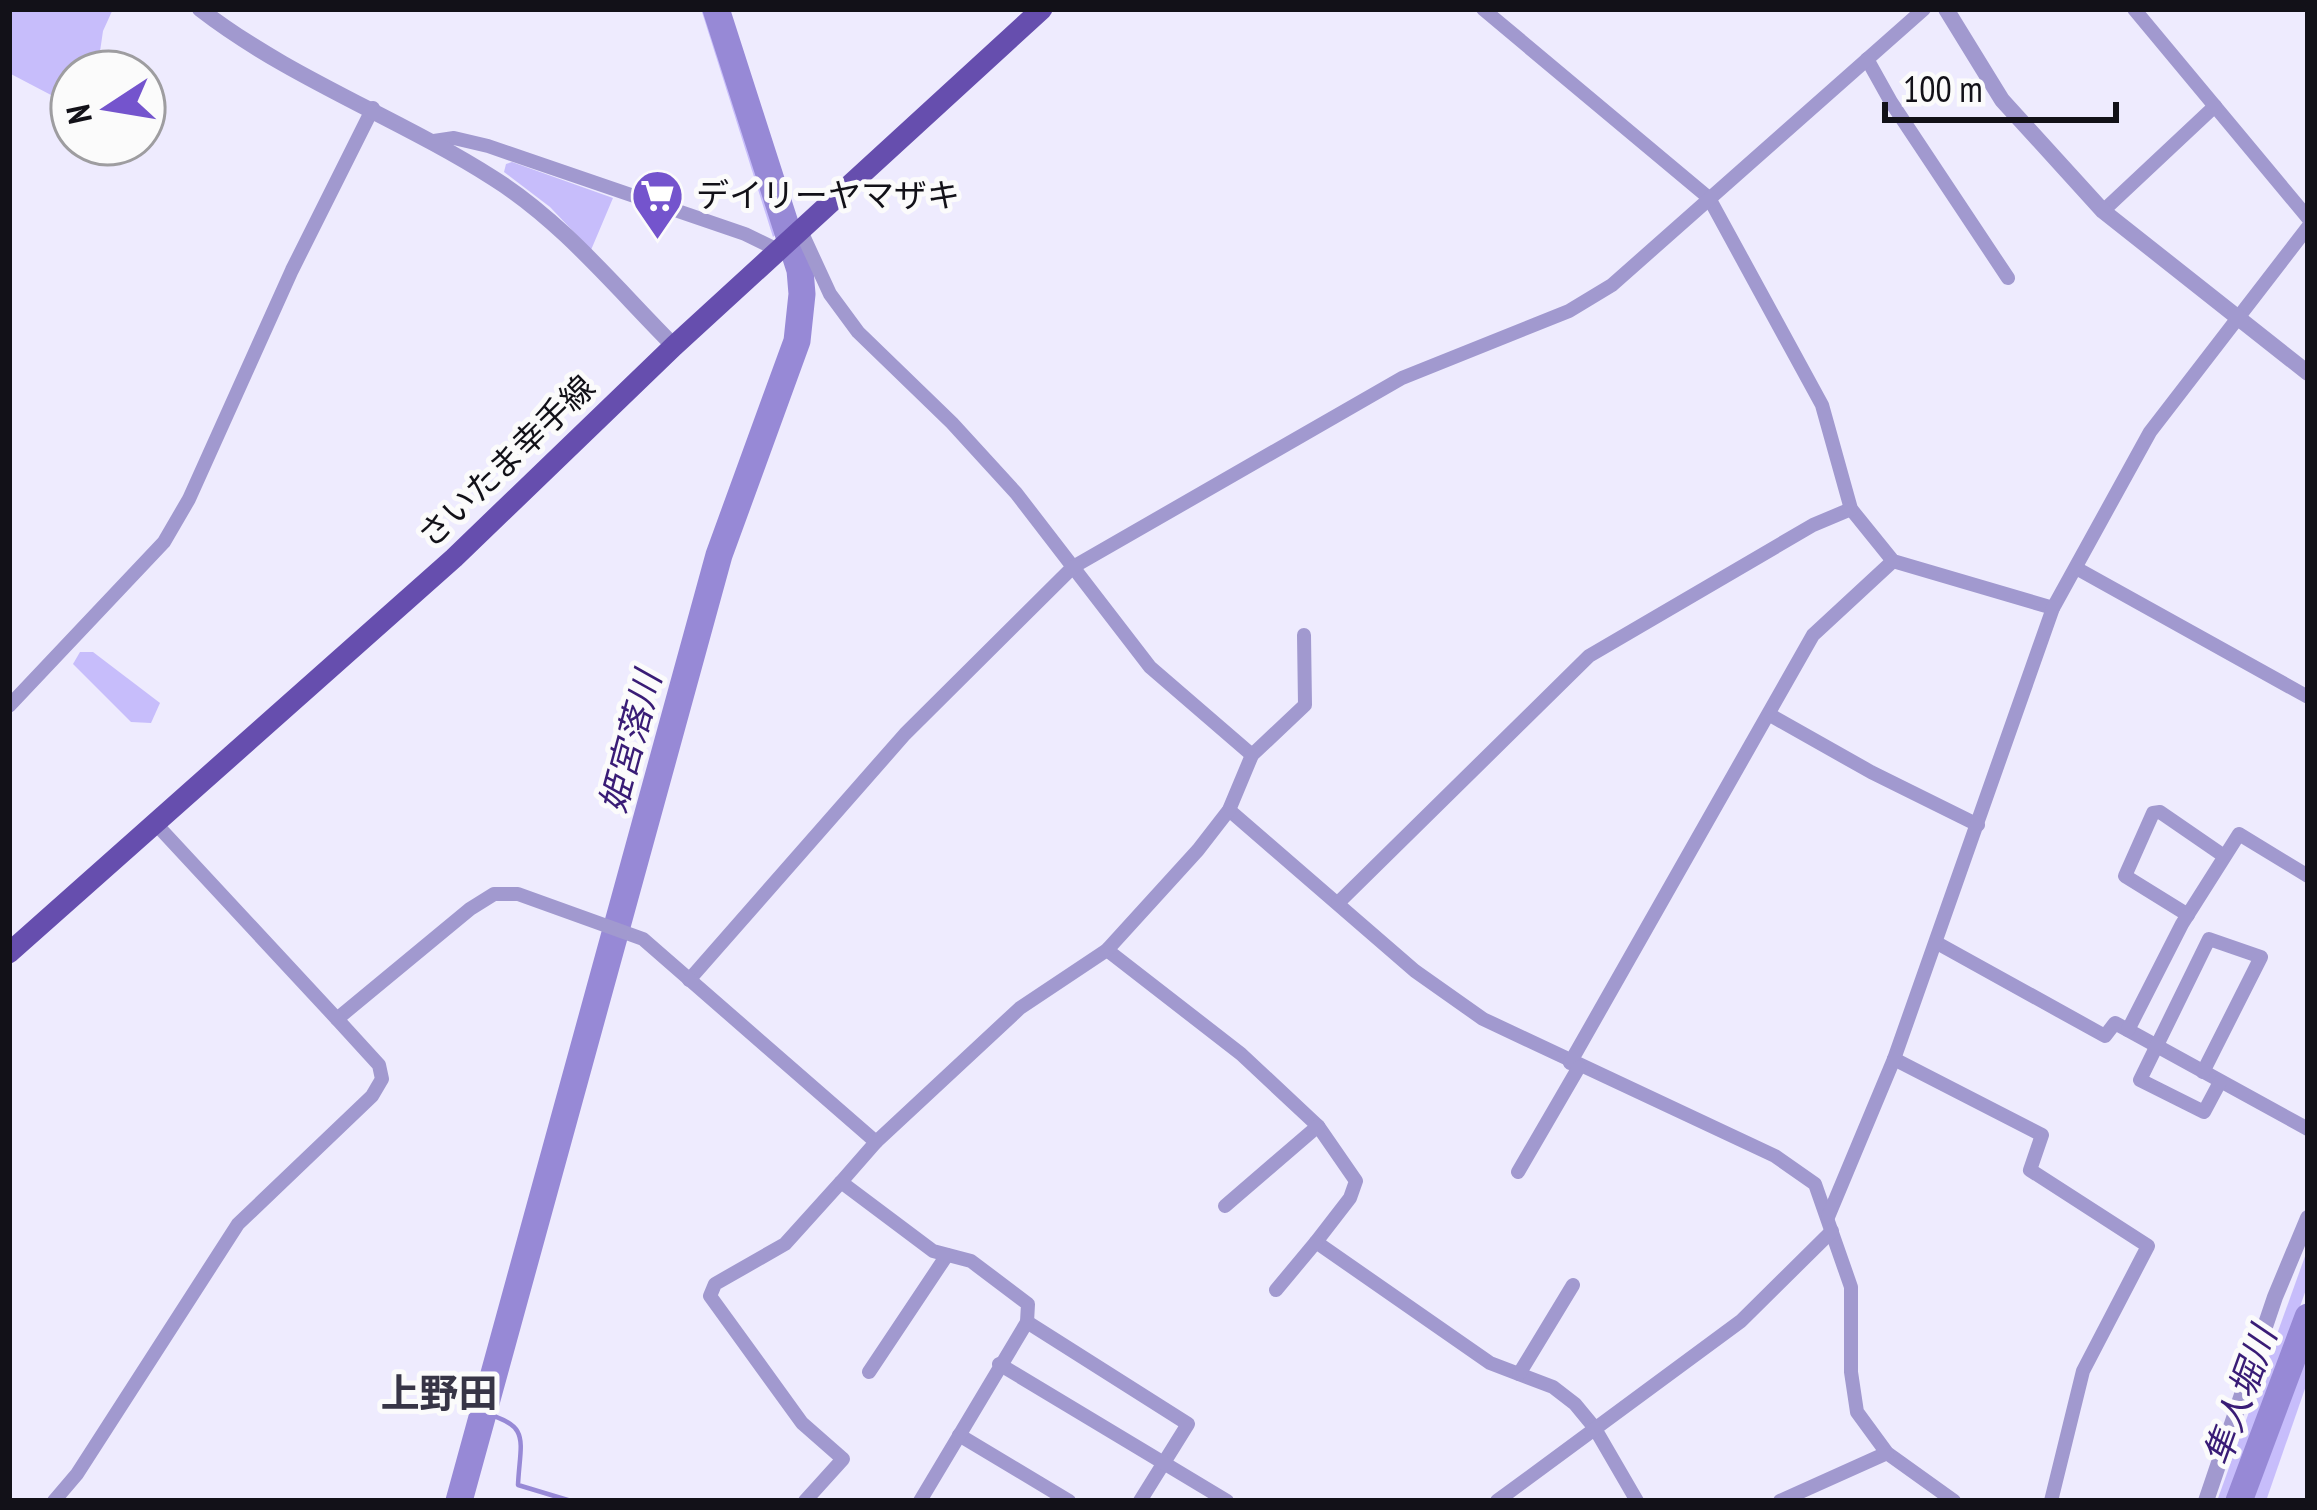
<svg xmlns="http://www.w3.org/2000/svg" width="2317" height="1510" font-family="'PT Sans Narrow','Noto Sans JP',sans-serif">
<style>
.green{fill:#c7bdfb}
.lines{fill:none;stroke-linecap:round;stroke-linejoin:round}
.stream{stroke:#9789d6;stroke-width:4.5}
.river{stroke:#9789d6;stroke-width:27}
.minor{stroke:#a199cf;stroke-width:14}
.tertiary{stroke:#a199cf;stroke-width:16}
.primary{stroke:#664eae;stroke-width:21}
.labels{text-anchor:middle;stroke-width:10;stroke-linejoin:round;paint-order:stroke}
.poi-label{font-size:33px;fill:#121118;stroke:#fbfbfb;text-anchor:start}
.street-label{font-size:33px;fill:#121118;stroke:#fbfbfb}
.water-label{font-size:36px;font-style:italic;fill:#391c76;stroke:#fbfbfb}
.quarter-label{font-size:39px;font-weight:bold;fill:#373546;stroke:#fbfbfb}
</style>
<rect width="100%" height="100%" fill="#eeebfe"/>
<g class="green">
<path d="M9,9H113L103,31L97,72H72V106L9,73Z"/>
<path d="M701,9H709L780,231L773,237Z"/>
<path d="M512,162L613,198L591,250L550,207L504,172L506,164Z"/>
<path d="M80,652H93L160,703L151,723L131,722L73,664Z"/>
<path d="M2308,1248V1284L2231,1501H2217Z"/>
<path d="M2308,1341V1380L2266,1501H2251Z"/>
</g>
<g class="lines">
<path class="stream" d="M483,1413C532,1425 520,1441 518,1485L571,1501"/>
<g class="river">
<path d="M459,1501L719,555L797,341L802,294L800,270L716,9"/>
<path d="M2239,1501L2308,1317"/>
</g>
<g class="minor">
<path d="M1483,9L1709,198L1822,405L1851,509L1893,561L2053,608"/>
<path d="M2134,9L2308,218"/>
<path d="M1867,59L1891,102L2008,278"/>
<path d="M434,141L454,138L488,146L745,234L778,250"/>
<path d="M2103,211L2215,106"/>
<path d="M801,231L830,294L858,332L952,423L1016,493L1150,667L1252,755"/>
<path d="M2076,568L2308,697"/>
<path d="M9,706L164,542L189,499L292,270L373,108"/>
<path d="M1770,715L1871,772L1978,825"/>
<path d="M1229,810L1415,971L1483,1019L1775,1156L1815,1184L1851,1287V1372L1857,1412L1887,1453L1954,1501"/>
<path d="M1338,903L1589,656L1813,525L1851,509"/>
<path d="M2188,915L2125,876L2153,813L2160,812L2224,856"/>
<path d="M1937,943L2105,1036L2115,1023L2308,1129"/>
<path d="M1107,950L1241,1054L1318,1126L1356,1181L1350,1198L1316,1242L1490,1363L1553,1387L1575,1404L1594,1427L1637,1501"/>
<path d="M689,980L905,734L1073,567L1402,378L1569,311L1612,285L1924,9"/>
<path d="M337,1019L470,909L494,894H518L643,939L876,1142"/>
<path d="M2128,1030L2182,924L2239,834L2308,876"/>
<path d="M1894,1059L2042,1135L2030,1170L2148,1246L2083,1371L2051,1501"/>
<path d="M1570,1063L1813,635L1893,561"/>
<path d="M2203,1072L2261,957L2209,939L2140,1080L2204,1112L2220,1082"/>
<path d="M1518,1172L1579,1067"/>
<path d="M1225,1206L1318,1126"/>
<path d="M1828,1217L1894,1059L2053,608L2150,432L2308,227"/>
<path d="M1276,1290L1316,1242"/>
<path d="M1027,1322L1188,1424L1140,1501"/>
<path d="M999,1364L1227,1501"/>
<path d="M869,1372L947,1255"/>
<path d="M1519,1374L1573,1285"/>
<path d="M959,1435L1069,1501"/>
<path d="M54,1501L77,1474L238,1224L372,1096L382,1079L379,1065L337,1019L155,823"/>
<path d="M805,1501L843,1459L802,1423L710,1296L715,1284L785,1244L841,1182"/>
<path d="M920,1501L1027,1322L1028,1304L971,1261L933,1251L841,1182L876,1142L1020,1008L1107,950L1198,850L1229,810L1252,755L1305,705L1304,635"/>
<path d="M1497,1501L1741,1321L1832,1231"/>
<path d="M1780,1501L1887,1453"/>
</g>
<g class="tertiary">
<path d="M200,9C289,78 399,118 493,178C562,221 617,289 674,346"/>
<path d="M1946,9L2002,100L2103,211L2308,373"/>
<path d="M2206,1501L2275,1297L2308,1218"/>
</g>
<path class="primary" d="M9,953L454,558L674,346L1042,9"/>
</g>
<defs>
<symbol id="supermarket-pin" viewBox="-11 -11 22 30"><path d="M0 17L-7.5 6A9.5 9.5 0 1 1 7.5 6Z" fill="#7454cd" stroke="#fbfbfb"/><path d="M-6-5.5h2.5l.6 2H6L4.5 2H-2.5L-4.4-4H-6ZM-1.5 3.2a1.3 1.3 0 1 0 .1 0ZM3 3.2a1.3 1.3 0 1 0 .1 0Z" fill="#fff"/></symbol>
</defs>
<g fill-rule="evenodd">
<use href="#supermarket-pin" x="628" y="166" width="59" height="81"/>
</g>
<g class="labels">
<g class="poi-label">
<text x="696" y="207">デイリーヤマザキ</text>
</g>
<g class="street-label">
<text transform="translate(506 461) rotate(-44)" y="12">さいたま幸手線</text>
</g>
<g class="water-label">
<text transform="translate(630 742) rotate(-75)" y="13">姫宮落川</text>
<text transform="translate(2240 1396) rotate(-70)" y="13">隼人堀川</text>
</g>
<g class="quarter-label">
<text x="439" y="1407">上野田</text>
</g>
</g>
<rect width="2317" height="1510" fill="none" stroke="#121118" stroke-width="24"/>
<g transform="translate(108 108) rotate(258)"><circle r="57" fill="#fbfbfb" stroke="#9e9da0" stroke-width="3"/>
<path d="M0-9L21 45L0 30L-21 45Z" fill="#7454cd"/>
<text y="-18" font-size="33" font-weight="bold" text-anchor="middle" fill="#121118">N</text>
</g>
<path d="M1885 102v18h231v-18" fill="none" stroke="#121118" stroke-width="6"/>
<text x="1903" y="102" font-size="36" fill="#121118" stroke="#fbfbfb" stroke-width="9" paint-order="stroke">100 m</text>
</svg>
